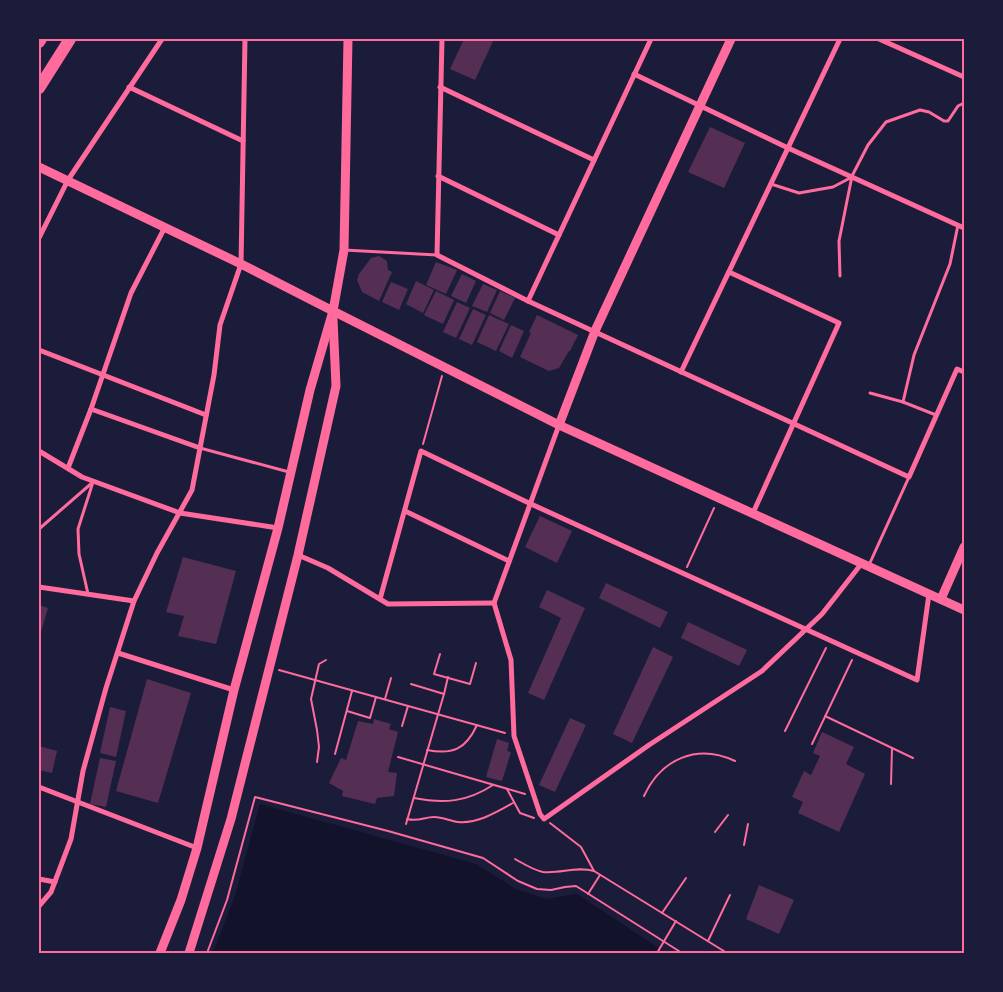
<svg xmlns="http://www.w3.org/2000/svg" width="1003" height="992" font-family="Rubik,sans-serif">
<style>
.water{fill:#12122b}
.building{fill:#542f53}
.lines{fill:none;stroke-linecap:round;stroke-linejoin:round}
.path{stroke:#ff6b9d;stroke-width:2}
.service{stroke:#ff6b9d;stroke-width:3}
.minor{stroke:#ff6b9d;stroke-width:5}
.tertiary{stroke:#ff6b9d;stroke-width:9}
.secondary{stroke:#ff6b9d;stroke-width:9}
.motorway{stroke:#ff6b9d;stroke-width:12}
.neatline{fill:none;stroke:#ff6b9d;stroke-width:2}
</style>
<rect width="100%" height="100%" fill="#1b1b3a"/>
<path class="water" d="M260,804L476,864L516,889L546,899L577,894L666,953H213L235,896Z"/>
<g class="building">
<path d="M464,39H494L475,80L450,69Z"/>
<path d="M710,127L745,143L724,188L688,172Z"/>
<path d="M379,256L387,261L388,270L392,272L379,301L362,292L357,280L359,274L371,258Z"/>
<path d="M436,262L457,270L446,294L426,285Z"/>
<path d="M462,274L476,281L466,303L451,296Z"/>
<path d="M416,281L434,290L423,313L406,304Z"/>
<path d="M391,282L408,289L399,310L382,302Z"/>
<path d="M483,284L497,290L487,312L472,306Z"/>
<path d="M436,291L454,300L443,324L424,315Z"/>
<path d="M500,291L515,298L504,320L490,313Z"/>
<path d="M457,302L470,308L456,338L443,332Z"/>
<path d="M473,309L486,315L472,345L459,339Z"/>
<path d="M489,315L509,324L496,351L477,342Z"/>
<path d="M537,315L578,335L570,351H569L559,368L549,371L520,357L531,333L529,332Z"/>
<path d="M511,325L524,331L512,358L499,351Z"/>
<path d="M540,516L572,531L557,563L525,547Z"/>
<path d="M183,557L236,571L216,644L178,636L184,616L166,612Z"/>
<path d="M606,583L668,612L660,628L599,598Z"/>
<path d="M547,590L585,608L544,700L528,693L561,618L539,607Z"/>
<path d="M39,605L48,608L39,639Z"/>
<path d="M688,622L747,650L739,666L681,638Z"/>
<path d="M653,647L673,657L632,743L613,734Z"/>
<path d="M147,679L191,693L158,803L116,791Z"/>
<path d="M110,707L126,711L116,757L100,753Z"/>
<path d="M570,718L586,725L555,792L539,785Z"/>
<path d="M374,719L391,724L389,729L398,732L388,772L397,773L394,796L377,798L375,804L342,796L343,791L329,783L341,758L346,760L358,721L373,724Z"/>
<path d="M822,732L854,747L846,764L865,774L839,832L798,813L803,802L792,797L804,771L811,775L820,756L813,753Z"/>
<path d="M497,739L509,743L507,751L511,752L502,781L486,777Z"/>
<path d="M39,746L57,751L52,773L39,770Z"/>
<path d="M100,758L116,761L106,807L90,804Z"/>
<path d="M759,885L794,900L779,934L746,919Z"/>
</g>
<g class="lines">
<g class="path">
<path d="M423,444L442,376"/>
<path d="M687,567L714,508"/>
<path d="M440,654L434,674L470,684L476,663"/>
<path d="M279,670L505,733"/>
<path d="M444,694L448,677"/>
<path d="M385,699L391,678"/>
<path d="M347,711L370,718L376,697"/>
<path d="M825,716L913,758"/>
<path d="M402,726L408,706"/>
<path d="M785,731L826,648"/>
<path d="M812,744L852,660"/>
<path d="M427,750C453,755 466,749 477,725"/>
<path d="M335,754L352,691"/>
<path d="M398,757L525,794"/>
<path d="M317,762L319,747L317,730L311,699L319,664L326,660"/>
<path d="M891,784L892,748"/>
<path d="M507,789L520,813L534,818"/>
<path d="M644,796C661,759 697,743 735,761"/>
<path d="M414,798C444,804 467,802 493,785"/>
<path d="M407,819C419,822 424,817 434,817C443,817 450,821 458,822C477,824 497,812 513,803"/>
<path d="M550,823L581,847L594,871"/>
<path d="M406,824L444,694L411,684"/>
<path d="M715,832L728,815"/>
<path d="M744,845L748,824"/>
<path d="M515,859C524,864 533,870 543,872C560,874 576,866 594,871L727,953"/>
<path d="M588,894L600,875"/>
<path d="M662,913L686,878"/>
<path d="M708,941L730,895"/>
<path d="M207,953L227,900L255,797L388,831L483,858L518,881L537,889L551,890L565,887L576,886L682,953"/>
<path d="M657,953L676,921"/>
</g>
<g class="service">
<path d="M771,184L799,193L833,187L852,177"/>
<path d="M344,250L437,255"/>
<path d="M840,276L839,241L852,176L868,145L886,122L920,110L929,112L944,121H948L958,106L964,103"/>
<path d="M870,393L903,402L936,415"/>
<path d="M903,402L914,355L950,264L958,225"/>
<path d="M200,448L289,472"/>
<path d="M39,529L93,482"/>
<path d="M869,565L909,477"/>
<path d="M88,594L79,554L78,529L93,482"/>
</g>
<g class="minor">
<path d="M442,39L437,255L528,301L651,39"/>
<path d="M879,39L964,77"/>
<path d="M634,74L788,148L964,228"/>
<path d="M129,87L243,141"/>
<path d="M440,87L594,160"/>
<path d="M438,176L559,235"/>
<path d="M39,238L68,180L162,39"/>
<path d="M729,272L839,323L753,513"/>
<path d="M528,301L909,477L957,369L964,372"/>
<path d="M39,350L206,415"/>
<path d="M681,372L840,39"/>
<path d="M91,409L200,448"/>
<path d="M39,451L82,477L180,513L278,528"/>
<path d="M68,468L91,409L131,293L165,227"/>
<path d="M405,511L509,561"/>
<path d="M298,555L328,568L388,604L494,603"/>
<path d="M39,587L134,601"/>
<path d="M380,599L421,451L531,504L917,680L929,594"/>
<path d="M494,603L511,660L514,736L540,814L544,819L649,745L762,671L822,614L862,563"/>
<path d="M494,603L559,425"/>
<path d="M118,653L234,690"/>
<path d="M39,787L197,848"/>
<path d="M39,879L55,882"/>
<path d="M39,906L51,892L71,839L83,771L106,688L134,601L157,553L192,490L214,375L220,325L241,264L245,39"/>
</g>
<g class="tertiary">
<path d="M39,167L241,264L333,311L344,250L348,39"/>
<path d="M559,425L595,331L731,39"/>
<path d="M941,599L964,547"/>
</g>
<g class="secondary">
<path d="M333,311L559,425L964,610"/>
<path d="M160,953L181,900L197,848L234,690L278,528L310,390L333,311"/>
<path d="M189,953L231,819L298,555L336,386L333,319"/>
</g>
<g class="motorway">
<path d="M39,42L41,39"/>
<path d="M39,88L70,39"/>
</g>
</g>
<rect width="1003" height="992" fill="none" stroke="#1b1b3a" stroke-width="80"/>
<rect x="40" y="40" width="923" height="912" class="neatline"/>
</svg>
